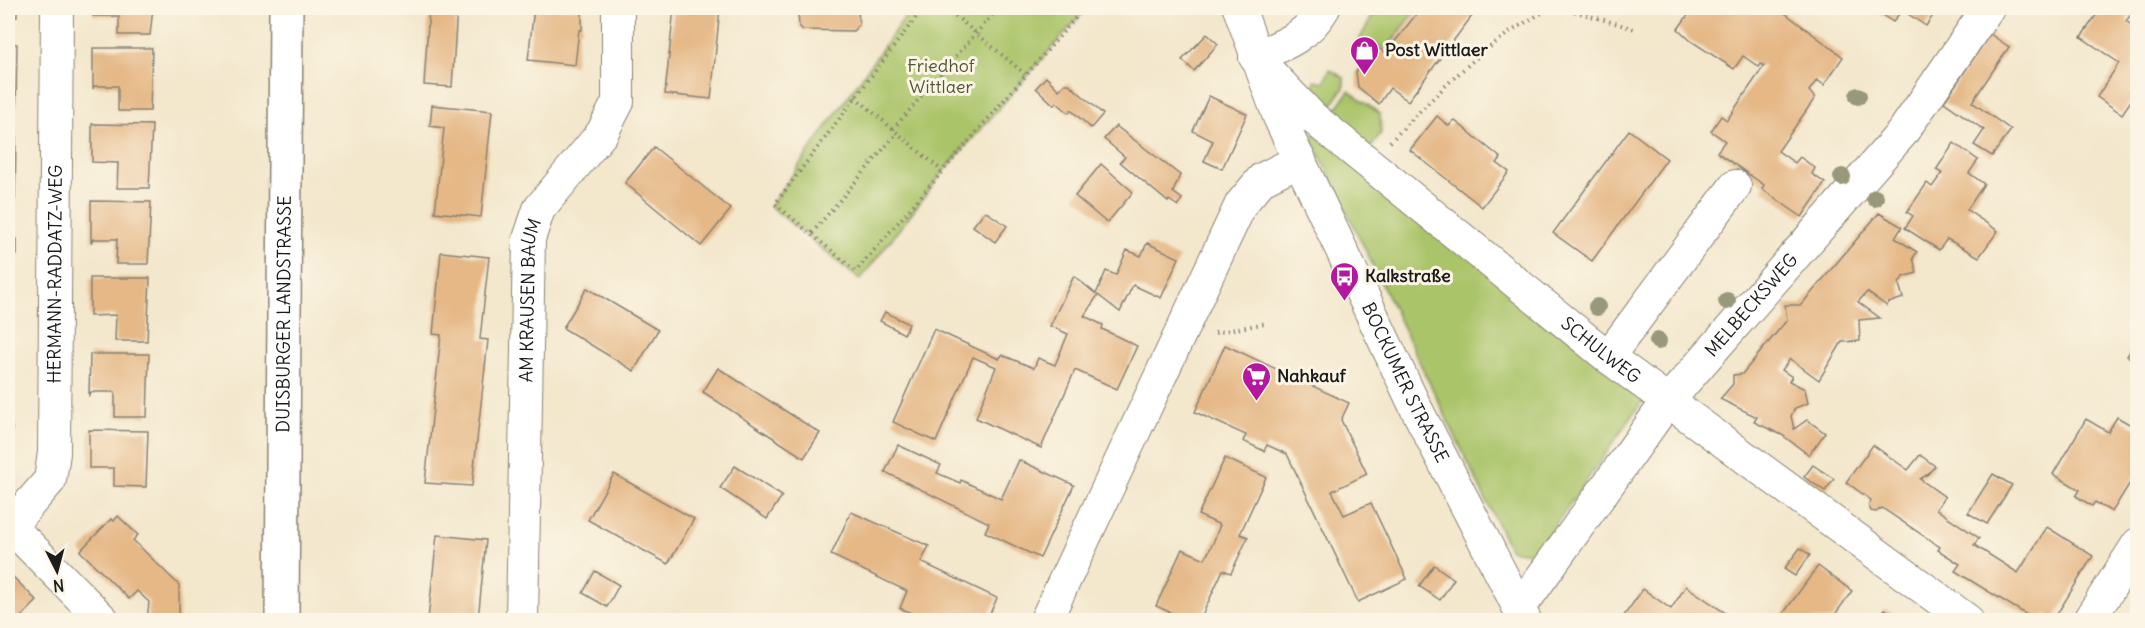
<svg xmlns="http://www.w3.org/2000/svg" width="2145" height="628" font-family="Delius,sans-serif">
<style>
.green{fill:#aac469;stroke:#637042;stroke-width:1.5}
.building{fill:#e5b886}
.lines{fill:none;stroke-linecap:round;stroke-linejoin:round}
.minor-casing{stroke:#888274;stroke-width:34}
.major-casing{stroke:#888274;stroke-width:36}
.path{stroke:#888274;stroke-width:4;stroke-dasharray:1.5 4.5;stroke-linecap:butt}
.minor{stroke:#fff;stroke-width:32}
.major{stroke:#fff;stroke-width:33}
.tree{fill:#98987a}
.labels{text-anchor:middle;stroke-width:6;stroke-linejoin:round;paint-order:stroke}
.poi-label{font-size:18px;font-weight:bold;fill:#1c1c1c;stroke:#fcf5e5;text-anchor:start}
.park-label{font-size:18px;fill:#4e5737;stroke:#fcf5e5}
.street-label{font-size:18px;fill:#1c1c1c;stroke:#fcf5e5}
</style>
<rect width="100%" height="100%" fill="#fcf5e5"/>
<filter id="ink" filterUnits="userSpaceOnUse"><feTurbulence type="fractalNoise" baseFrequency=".0167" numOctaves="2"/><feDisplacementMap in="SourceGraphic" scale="12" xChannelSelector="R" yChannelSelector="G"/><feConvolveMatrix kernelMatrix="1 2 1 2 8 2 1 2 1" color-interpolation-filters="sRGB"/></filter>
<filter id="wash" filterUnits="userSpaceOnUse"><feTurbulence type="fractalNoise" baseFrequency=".008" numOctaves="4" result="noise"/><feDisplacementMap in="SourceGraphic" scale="24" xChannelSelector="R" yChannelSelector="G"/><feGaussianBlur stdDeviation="1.35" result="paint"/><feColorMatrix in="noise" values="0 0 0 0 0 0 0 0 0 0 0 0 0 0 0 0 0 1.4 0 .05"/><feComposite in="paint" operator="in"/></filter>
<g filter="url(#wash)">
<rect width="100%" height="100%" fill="#f3e7cc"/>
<g class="green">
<path d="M911,8H1087L944,171L860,280L770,206Z"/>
<path d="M1377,8H1418L1386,49L1375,44L1369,49L1358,42Z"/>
<path d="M1330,69L1344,78V88L1326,113L1311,97L1315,80L1324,82Z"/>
<path d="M1349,91L1380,114L1381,133L1371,148L1330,117Z"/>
<path d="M1318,127L1644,399L1539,548L1530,553L1510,550L1312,139Z"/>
</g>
<g id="blocks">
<g class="building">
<rect x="8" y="8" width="9" height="9"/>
<path d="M93,8H153L150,35H119V16H93Z"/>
<path d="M429,8H457L452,87L424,85Z"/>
<path d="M534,8H582V30H579L575,65L528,60Z"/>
<path d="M674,8H720L711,99L665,94Z"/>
<path d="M804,8H858L859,25L853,31L803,30L799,26L798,13Z"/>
<path d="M1421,8H1478L1408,101L1390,88L1379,104L1358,87L1356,72L1375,46L1386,53Z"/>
<path d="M1693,8H1778L1843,57L1824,85L1817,80L1809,91L1815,98L1778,151L1795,163L1800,157L1815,168L1812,174L1825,183L1802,217L1762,189L1764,185L1717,152L1725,141L1711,131L1721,116L1727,120L1764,66L1761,64L1759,67L1743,56L1734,69L1691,41L1678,29Z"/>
<path d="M1872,8H1938L1926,26L1902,10L1893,22Z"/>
<path d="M2101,8H2136L2126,21L2138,29V80L2130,92L2135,95L2122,114L2097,97L2119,63L2081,37Z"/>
<path d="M1207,34L1218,44L1194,71L1182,60Z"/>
<path d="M1990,34L2009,47L1972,102L2011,130L1992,156L1974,145L1984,130L1944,102Z"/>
<path d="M8,44H17L16,108H8Z"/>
<path d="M93,48H152L150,111H118V86H94L93,89Z"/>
<path d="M1046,77L1059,90L1065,84H1069L1103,114L1091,128L1071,110L1069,113L1056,102L1054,105L1036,88Z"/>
<path d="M1209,96L1247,114L1222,169L1204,161L1213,141L1193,131Z"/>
<path d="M432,105L492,111L481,217L435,212L444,128L430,126Z"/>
<path d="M1437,116L1449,126L1454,120L1501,158L1497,163L1509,172L1482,207L1410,150Z"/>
<path d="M92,124L152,125L149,188H117L118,163L92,162Z"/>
<path d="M1116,126L1180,175L1173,192L1182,199L1178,206L1169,200L1168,202L1120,162L1125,157L1104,139Z"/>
<path d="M1629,130L1667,159L1592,261L1553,233Z"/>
<path d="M8,135H16L15,199H8Z"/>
<path d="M1954,143L1978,160L1969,173L1984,184L1967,210L1998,231L1979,257L1947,239L1939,250L1905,228L1913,216L1907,212L1927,183L1932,187L1942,173L1936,170Z"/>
<path d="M654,147L731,209L701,246L625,183Z"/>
<path d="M1101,164L1133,192L1107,223L1075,196Z"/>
<path d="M91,201L151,202L148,264H116L117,239H93L91,243Z"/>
<path d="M985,211L1007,226L995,242L973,226Z"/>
<path d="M1879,213L1902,227L1895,238L1917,252L1913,258L1917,273L1903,277L1899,284L1903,298L1888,303L1887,306L1867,292L1858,302L1880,318L1859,320L1860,341L1842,342L1819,380L1790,359L1782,370L1792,377L1789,381L1805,389L1808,403L1795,408L1791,416L1794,429L1807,420L1825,433L1809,455L1782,435L1754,422L1757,417L1720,399L1733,384V375L1742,374L1787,320L1785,305H1801Z"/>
<path d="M8,227H10V240L17,239V255L10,254V267Z"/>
<path d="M1147,243L1179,258L1161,298L1133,285L1120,312L1098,295L1084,316L1103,325L1102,329L1137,346L1117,389L1075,370L1041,448L976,418L996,367L973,357L936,442L893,422L934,329L999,359L1002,355L1034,368L1038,358L1055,365L1068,334L1050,326L1074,276L1096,294L1106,271L1116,275L1127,250L1141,256Z"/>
<path d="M441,252L489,257L480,339L488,340L472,486L425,483L441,335L433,334Z"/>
<path d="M90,278H150L147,341H115L116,315L90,316Z"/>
<path d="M587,288L658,330L634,371L563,328Z"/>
<path d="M885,312L909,324L904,334L880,321Z"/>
<path d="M2138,340V362L2127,356Z"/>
<path d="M1225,345L1349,403L1341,420L1367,474L1332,491L1344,515L1371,503L1407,579L1358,602L1287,454L1267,445L1264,451L1243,441L1246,435L1195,412Z"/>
<path d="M90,354H149L147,417H115V392H91L89,395Z"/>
<path d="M718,368L820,433L804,458L703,392Z"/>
<path d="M2117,417L2138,429V470L2112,512L2095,502L2092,506L2076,496L2080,490L2053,474L2086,419L2108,432Z"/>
<path d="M8,422L12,427V441L8,446Z"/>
<path d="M89,430L148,431L146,487L114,486V468H89Z"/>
<path d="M898,445L941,465L937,473L960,483L961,480L1001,499L1019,460L1074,485L1040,558L985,532L989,523L885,472Z"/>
<path d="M1873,445L1908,470L1920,455L1935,466L1928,474L1920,479L1945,497L1936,509L1979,538L1974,545L2018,573L2047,527L2093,556L2054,619L2046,614L2041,620H2035L1955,571L1960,564L1938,550L1940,547L1882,508L1876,512L1871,511L1869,506L1871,500L1846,482Z"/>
<path d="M1225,458L1266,477L1240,534L1248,537L1231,573L1223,570L1200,620H1187L1156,606L1182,549L1205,559L1213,543L1220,525L1198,515Z"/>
<path d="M1813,465L1834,479L1825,491L1804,477Z"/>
<path d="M735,466L782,496L767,519L720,488Z"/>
<path d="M614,474L694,519L668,564L588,520Z"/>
<path d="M1993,474L2012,485L1987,524L1968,513Z"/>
<path d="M851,512L929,546L921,562L997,598L987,620H926L900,608L907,591L831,555Z"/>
<path d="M118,516L138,535L133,540L179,585V620H147L149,602L137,591L129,599L80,551L111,519L114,521Z"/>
<path d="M437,535L486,540L478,620H428Z"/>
<path d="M1800,548L1810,555L1795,576L1784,569Z"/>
<path d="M1434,565L1454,579L1440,600L1419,586Z"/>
<path d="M1818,566L1852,591L1831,620H1784L1780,618Z"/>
<path d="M595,571L619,585L607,607L583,593Z"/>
<path d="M8,572L37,601L18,620L8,611L12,606L8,602Z"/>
<path d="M1686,586L1728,615L1724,620H1621L1643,589L1671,609Z"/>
<path d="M1885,609L1902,620H1877Z"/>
</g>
</g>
</g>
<g filter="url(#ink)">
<use href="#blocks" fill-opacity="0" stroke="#888274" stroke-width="1.5"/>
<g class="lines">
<defs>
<g id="minor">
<path id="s1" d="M1239,8L1279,117L1415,406L1525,620"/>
<path id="s2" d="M1255,57L1313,118L1608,357L1967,620"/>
<path d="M1255,57C1284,45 1308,36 1324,8"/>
<path d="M1608,357L1735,186"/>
<path id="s3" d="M8,524L10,526L50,480L54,453L57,8"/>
<path d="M10,526L103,620"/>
<path id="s4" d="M1516,603L1529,595L1667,402L1902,133L1988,8"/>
<path id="s5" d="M522,620L529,239L539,209L602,133L618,102V8"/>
<path d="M1046,620L1241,204L1262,179L1300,160"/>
<path d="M2089,620L2138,544"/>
</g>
<g id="major">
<path id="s6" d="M282,620L286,8"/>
</g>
</defs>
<use href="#minor" class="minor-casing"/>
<use href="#major" class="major-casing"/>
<g class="path">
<path d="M923,8L775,204L856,271L1084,8"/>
<path d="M946,8L1025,74"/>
<path d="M1563,8L1635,29"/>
<path d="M855,97L941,170"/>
<path d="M893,129L998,8"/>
<path d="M1390,142C1439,92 1487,39 1552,8"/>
<path d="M812,233L897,133"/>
<path d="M1215,333L1267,323"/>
</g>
<use href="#minor" class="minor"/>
<use href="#major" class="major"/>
</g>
<g class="tree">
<circle cx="1858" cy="96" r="9"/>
<circle cx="1842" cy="177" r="9"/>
<circle cx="1875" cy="198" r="9"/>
<circle cx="1727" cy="301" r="9"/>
<circle cx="1597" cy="307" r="9"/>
<circle cx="1658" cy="341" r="9"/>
</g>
</g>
<defs>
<symbol id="shop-pin" viewBox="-11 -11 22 30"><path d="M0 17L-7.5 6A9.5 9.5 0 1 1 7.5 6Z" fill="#b5179e" stroke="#fcf5e5"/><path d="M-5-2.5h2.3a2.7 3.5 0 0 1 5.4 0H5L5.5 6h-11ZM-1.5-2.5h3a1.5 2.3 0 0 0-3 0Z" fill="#fff"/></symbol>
<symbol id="bus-pin" viewBox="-11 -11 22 30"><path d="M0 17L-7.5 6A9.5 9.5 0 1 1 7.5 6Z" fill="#b5179e" stroke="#fcf5e5"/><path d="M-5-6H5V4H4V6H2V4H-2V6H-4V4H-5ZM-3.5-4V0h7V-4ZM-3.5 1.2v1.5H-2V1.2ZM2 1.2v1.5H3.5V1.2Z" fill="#fff"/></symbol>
<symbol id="supermarket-pin" viewBox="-11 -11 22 30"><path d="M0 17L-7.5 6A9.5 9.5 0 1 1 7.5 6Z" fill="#b5179e" stroke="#fcf5e5"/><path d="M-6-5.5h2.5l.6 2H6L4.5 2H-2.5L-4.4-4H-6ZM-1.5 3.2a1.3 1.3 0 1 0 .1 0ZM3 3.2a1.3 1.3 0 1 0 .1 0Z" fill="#fff"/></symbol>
</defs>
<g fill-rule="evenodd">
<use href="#shop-pin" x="1348" y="34" width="33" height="45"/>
<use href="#bus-pin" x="1328" y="260" width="33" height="45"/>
<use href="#supermarket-pin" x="1240" y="360" width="33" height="45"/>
</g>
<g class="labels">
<g class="poi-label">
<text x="1385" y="56">Post Wittlaer</text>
<text x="1365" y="282">Kalkstraße</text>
<text x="1277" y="382">Nahkauf</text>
</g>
<g class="park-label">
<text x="941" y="72">Friedhof<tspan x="941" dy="21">Wittlaer</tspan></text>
</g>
<g class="street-label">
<text dy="6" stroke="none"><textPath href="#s3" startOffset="270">HERMANN-RADDATZ-WEG</textPath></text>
<text dy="6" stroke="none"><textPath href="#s5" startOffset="320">AM KRAUSEN BAUM</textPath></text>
<text dy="6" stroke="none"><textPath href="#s4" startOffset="381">MELBECKSWEG</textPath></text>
<text dy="6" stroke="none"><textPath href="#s6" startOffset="306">DUISBURGER LANDSTRASSE</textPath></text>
<text dy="6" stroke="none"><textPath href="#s2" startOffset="454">SCHULWEG</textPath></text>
<text dy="6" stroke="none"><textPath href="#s1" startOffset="410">BOCKUMER STRASSE</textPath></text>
</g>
</g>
<rect width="2145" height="628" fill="none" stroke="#fcf5e5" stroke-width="30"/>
<g transform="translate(57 571) rotate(174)" stroke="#fcf5e5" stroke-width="4.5" paint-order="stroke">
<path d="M0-4.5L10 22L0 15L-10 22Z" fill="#1c1c1c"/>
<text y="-9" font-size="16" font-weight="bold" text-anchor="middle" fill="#1c1c1c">N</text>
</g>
</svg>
